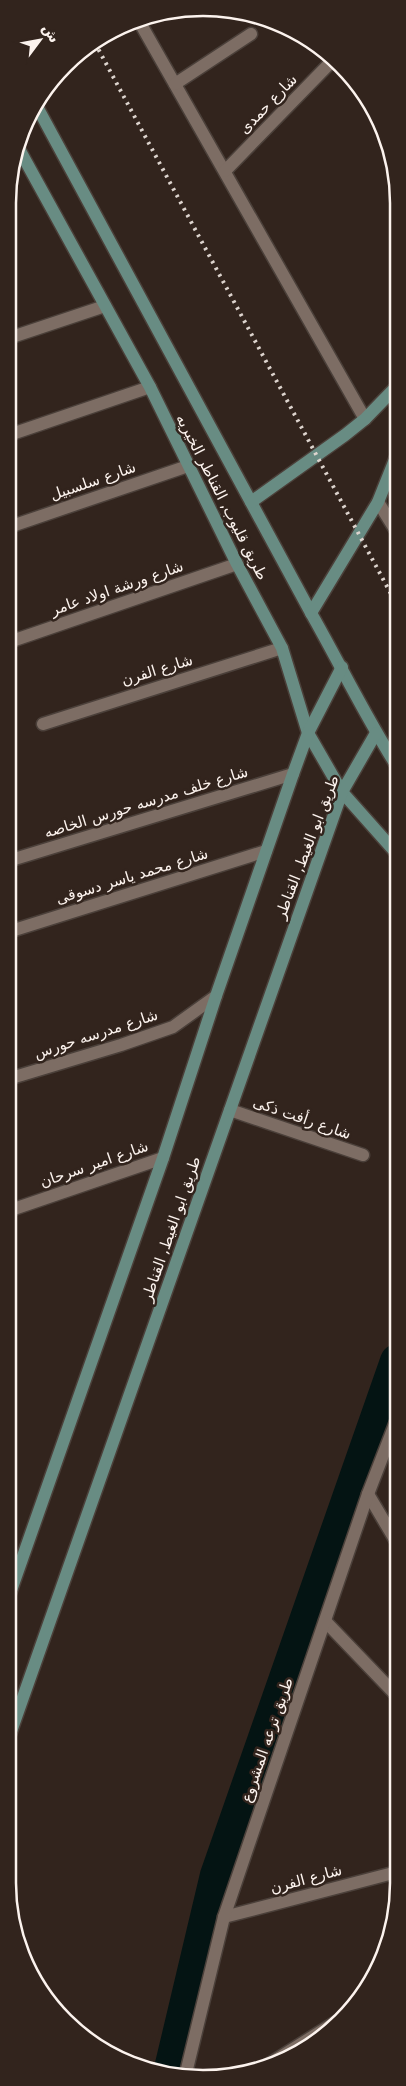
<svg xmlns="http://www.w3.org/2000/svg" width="406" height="2086" font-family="'DejaVu Sans','Noto Naskh Arabic',sans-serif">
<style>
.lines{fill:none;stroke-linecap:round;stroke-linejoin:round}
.canal{stroke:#041413;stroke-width:34}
.street-casing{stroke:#4b403a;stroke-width:15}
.secondary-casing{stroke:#4b403a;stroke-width:15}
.street{stroke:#7d6d64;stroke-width:12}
.secondary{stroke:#688c83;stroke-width:12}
.rail{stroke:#ddd4ce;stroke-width:4;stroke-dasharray:2.5 5;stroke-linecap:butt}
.labels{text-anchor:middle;stroke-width:5;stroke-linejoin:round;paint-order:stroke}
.street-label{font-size:15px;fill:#fcf3ee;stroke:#32241d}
.rim{fill:none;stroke:#fcf3ee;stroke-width:2.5}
</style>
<rect width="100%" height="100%" fill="#32241d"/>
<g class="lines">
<path class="canal" d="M170,2073L217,1875L397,1361"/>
<defs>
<g id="street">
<path d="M139,21L365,419"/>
<path d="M175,84L251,34"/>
<path d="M225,171L334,59"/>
<path d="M9,338L105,306"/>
<path d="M9,435L150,387"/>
<path d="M378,502L398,534"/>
<path d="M9,527L188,466"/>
<path d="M9,642L237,564"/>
<path d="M43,724L282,648"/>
<path d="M8,861L293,774"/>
<path d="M8,932L266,851"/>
<path d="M8,1079L121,1045L173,1027L216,996"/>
<path d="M230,1110L363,1155"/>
<path d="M8,1211L163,1158"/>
<path d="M368,1494L397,1543"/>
<path d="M325,1621L397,1696"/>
<path d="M224,1917L397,1872"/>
<path d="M261,2069L339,2020"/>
<path d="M185,2077L224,1917L368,1494L397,1419"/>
</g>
<g id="secondary">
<path d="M35,103L311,613C340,664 366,718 398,768"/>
<path d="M19,149L150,387L237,564L282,648L308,733L342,792L398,855"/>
<path d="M251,502L345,435L365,419L398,385"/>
<path d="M311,613L378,502L398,452"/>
<path d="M8,1599L163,1158L216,996L293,774L308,733L342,667"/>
<path d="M8,1740L342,792L376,733"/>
</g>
</defs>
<use href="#street" class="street-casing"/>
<use href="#secondary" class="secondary-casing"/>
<use href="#street" class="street"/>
<use href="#secondary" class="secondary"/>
<path class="rail" d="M95,43L398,607"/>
</g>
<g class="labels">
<g class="street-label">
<text transform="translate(268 104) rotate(-46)" y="5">شارع حمدى</text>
<text transform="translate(93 481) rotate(-19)" y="5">شارع سلسبيل</text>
<text transform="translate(222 497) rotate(63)" y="5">طريق قليوب, القناطر الخيريه</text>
<text transform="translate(117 588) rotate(-19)" y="5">شارع ورشة اولاد عامر</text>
<text transform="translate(157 670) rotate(-17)" y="5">شارع الفرن</text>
<text transform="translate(146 802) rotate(-17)" y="5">شارع خلف مدرسه حورس الخاصه</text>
<text transform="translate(307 847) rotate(-69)" y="5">طريق ابو الغيط, القناطر</text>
<text transform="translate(132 876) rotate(-17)" y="5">شارع محمد ياسر دسوقى</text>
<text transform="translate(96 1034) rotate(-18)" y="5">شارع مدرسه حورس</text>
<text transform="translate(302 1118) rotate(19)" y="5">شارع رأفت ذكى</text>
<text transform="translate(94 1164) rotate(-19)" y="5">شارع امير سرحان</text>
<text transform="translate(171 1229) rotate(-71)" y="5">طريق ابو الغيط, القناطر</text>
<text transform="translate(267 1740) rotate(-71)" y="5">طريق ترعه المشروع</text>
<text transform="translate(306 1879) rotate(-15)" y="5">شارع الفرن</text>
</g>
</g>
<path d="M0 0H406V2086H0ZM203 16H203A187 187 0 0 1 390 203V1883A187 187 0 0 1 203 2070H203A187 187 0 0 1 16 1883V203A187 187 0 0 1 203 16Z" fill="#32241d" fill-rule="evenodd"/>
<path class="rim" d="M203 16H203A187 187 0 0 1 390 203V1883A187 187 0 0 1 203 2070H203A187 187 0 0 1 16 1883V203A187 187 0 0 1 203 16Z"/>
<g transform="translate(40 40) rotate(58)" stroke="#32241d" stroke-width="4" paint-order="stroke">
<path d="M0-4L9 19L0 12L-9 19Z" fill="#fcf3ee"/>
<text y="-8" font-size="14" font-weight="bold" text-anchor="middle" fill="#fcf3ee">ش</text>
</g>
</svg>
